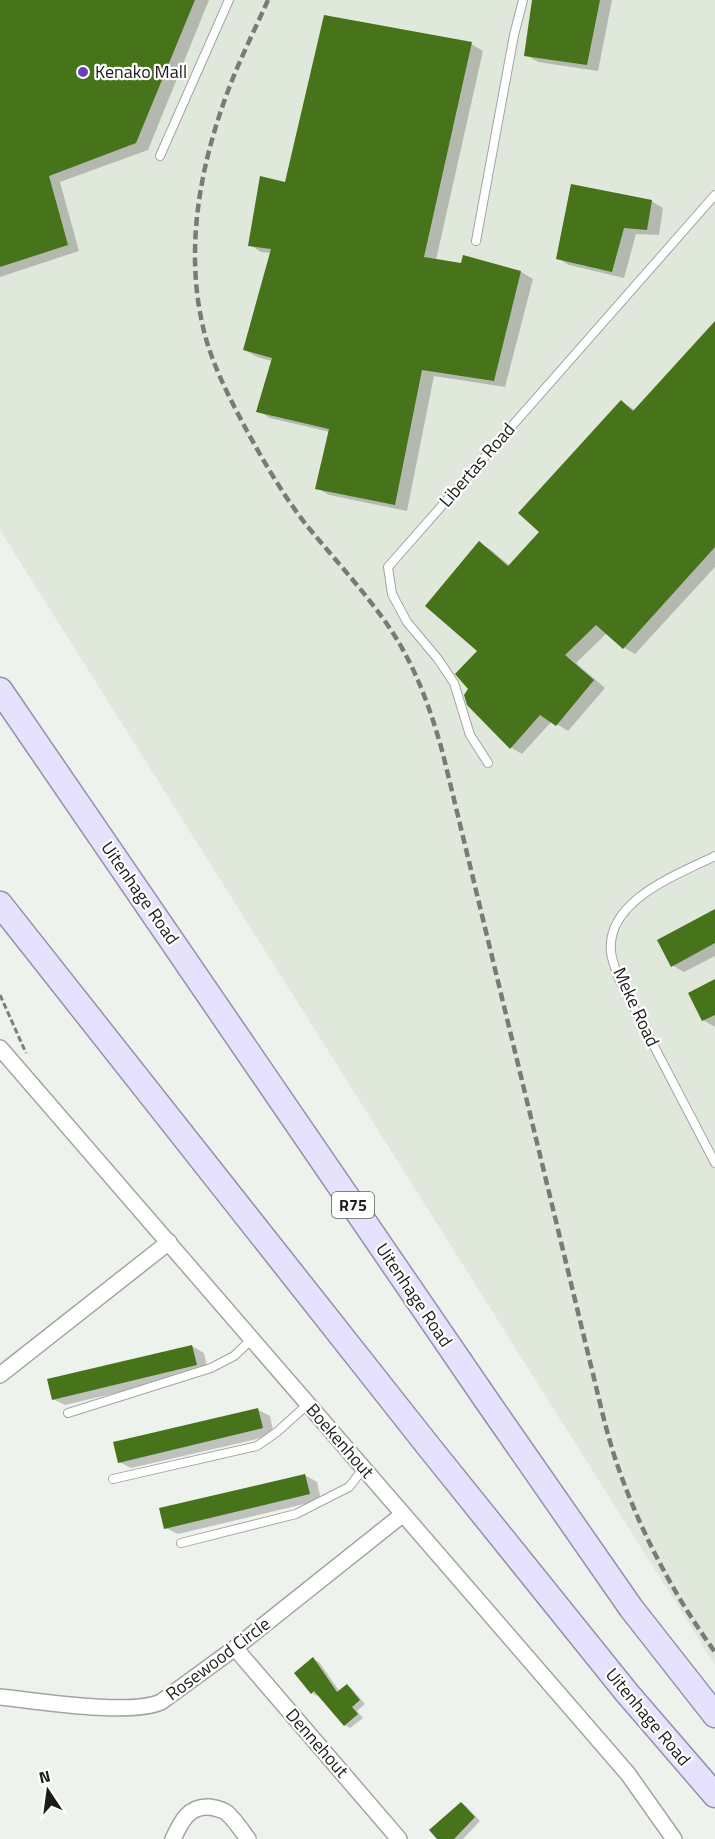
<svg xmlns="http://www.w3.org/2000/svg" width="715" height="1839" font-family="'Titillium Web',sans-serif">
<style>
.built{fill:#e0e8db}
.shadow{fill:#0003}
.building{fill:#47731a}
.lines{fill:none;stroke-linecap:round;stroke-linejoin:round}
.service-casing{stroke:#a2a5a0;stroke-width:10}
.minor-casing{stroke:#a2a5a0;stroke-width:18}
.primary-casing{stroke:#9490ad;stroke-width:27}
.path{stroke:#7b7e7a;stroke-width:3;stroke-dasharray:6 3;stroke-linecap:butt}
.service{stroke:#fff;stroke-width:8}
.minor{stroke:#fff;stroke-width:15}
.primary{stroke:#e6e2fd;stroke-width:24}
.rail{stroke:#797b77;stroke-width:4.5;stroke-dasharray:9 4.5;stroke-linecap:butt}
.poi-dot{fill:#6743bb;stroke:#fff;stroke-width:2}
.labels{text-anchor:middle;stroke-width:4.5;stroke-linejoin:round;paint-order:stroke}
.shield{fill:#fff;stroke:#60615f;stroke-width:1.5}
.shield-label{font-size:16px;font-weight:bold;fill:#1c1d1b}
.poi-label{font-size:18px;fill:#1c1d1b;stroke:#fff;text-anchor:start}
.street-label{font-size:18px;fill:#1c1d1b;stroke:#fff}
</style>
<rect width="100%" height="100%" fill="#eef2ec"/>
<path class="built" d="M0,0H715V1665L0,530Z"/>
<g class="shadow">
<path d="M0,0H209L148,150L60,182L79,251L0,277Z"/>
<path d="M533,0H612L598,71L538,62L526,55Z"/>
<path d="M471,44L483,51L436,260L462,265L464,257L521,272L533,279L505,387L434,376L407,511L329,495L317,488L330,432L270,418L258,411L272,361L257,357L245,350L271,253L261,252L250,245L286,183Z"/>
<path d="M651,201L663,208L659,235L636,234L624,278L569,265L557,258Z"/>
<path d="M715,323V567L635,654L623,647L607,633L576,663L605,688L568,731L552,721L522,754L510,747L470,689L479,651V543L491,550L510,566L541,532L621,402L635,410Z"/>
<path d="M715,911V956L684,972L672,965Z"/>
<path d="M715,981V1027L703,1020Z"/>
<path d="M192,1346L204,1353L208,1371L65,1405L53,1399Z"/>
<path d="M258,1410L270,1416L274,1435L131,1468L119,1462Z"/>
<path d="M305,1475L317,1482L321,1500L178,1534L166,1528Z"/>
<path d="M313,1659L319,1662L340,1692L347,1686L352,1689L365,1704L357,1711L363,1718L350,1728L345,1725L319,1695L317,1696L312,1693Z"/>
<path d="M462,1803L467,1807L480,1821L463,1839H439Z"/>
</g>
<g class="building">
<path d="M0,0H195L136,143L49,176L68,245L0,267Z"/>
<path d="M532,0H600L587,65L524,56Z"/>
<path d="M324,15L472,42L424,257L461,263L463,255L521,271L494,381L422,370L395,505L315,489L329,429L256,412L272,358L243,350L271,249L248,246L260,176L285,182Z"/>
<path d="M571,184L652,200L647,230L624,228L612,272L556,259Z"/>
<path d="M715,321V547L623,649L596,625L565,655L594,680L556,726L540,715L510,749L467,705L464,695L468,689L455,674L477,651L425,606L479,541L508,566L539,532L518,513L621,400L633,411Z"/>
<path d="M715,909V943L671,967L657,940Z"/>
<path d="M715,979V1015L702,1021L688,993Z"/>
<path d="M192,1345L197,1365L52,1400L47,1379Z"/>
<path d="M258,1408L263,1428L118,1463L113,1442Z"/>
<path d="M305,1474L310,1494L164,1529L159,1508Z"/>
<path d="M313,1657L337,1692L347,1684L360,1700L352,1707L358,1714L344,1726L314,1691L311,1694L294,1673Z"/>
<path d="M461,1802L475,1817L454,1839H437L429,1830Z"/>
</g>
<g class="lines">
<defs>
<g id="service">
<path d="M160,156L229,0"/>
<path d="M476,241L514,35L523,0"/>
<path d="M488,763L470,735L454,683L438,659L407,622L392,594L388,567L715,195"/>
<path d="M715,856C677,875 606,900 611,952C612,961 616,970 619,979L715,1163"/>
<path d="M68,1413L211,1368L234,1356L252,1339"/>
<path d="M113,1479L257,1446L277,1432L308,1404"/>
<path d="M181,1543L296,1514L349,1487L363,1469"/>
</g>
<g id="minor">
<path d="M0,1048L628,1774L674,1839"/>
<path d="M0,1375L169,1242"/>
<path d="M235,1648L399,1839"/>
<path d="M0,1697C38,1701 129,1716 161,1702L235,1648L402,1515"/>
<path d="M173,1839C181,1822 188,1806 209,1807C216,1808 222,1809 227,1813C235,1820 242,1831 248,1839"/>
</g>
<g id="primary">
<path d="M0,690L487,1401L631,1608L715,1715"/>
<path d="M0,904L429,1447L627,1693L715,1795"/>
</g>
</defs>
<use href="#service" class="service-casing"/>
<use href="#minor" class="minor-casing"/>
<use href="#primary" class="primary-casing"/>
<path class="path" d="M0,995L26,1053"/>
<use href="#service" class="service"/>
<use href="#minor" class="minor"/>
<use href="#primary" class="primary"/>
<path class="rail" d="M268,0C256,27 242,55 231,83C201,160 184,246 203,327C211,363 230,399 247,431C265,464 285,498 308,527C336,561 366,593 391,630C416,668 431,710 443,754L591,1366C599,1398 606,1432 617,1464C640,1531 673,1594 715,1652"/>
</g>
<circle class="poi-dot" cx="83" cy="72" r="6"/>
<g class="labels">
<rect class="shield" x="332" y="1192" width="42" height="26" rx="4.5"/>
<g class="shield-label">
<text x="353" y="1211">R75</text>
</g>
<g class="poi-label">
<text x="95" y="78">Kenako Mall</text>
</g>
<g class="street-label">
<text transform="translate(477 465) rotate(-49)" y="6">Libertas Road</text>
<text transform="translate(140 893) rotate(55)" y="6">Uitenhage Road</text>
<text transform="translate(636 1007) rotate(65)" y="6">Meke Road</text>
<text transform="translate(414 1295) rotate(56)" y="6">Uitenhage Road</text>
<text transform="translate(340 1441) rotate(49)" y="6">Boekenhout</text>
<text transform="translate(218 1659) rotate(-37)" y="6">Rosewood Circle</text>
<text transform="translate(648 1717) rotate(50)" y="6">Uitenhage Road</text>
<text transform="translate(317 1743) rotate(49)" y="6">Dennehout</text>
</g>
</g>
<g transform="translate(48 1791) rotate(347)" stroke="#ffffff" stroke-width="4.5" paint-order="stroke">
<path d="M0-4.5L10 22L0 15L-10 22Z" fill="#1c1d1b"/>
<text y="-9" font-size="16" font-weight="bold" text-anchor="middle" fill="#1c1d1b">N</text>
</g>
</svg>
